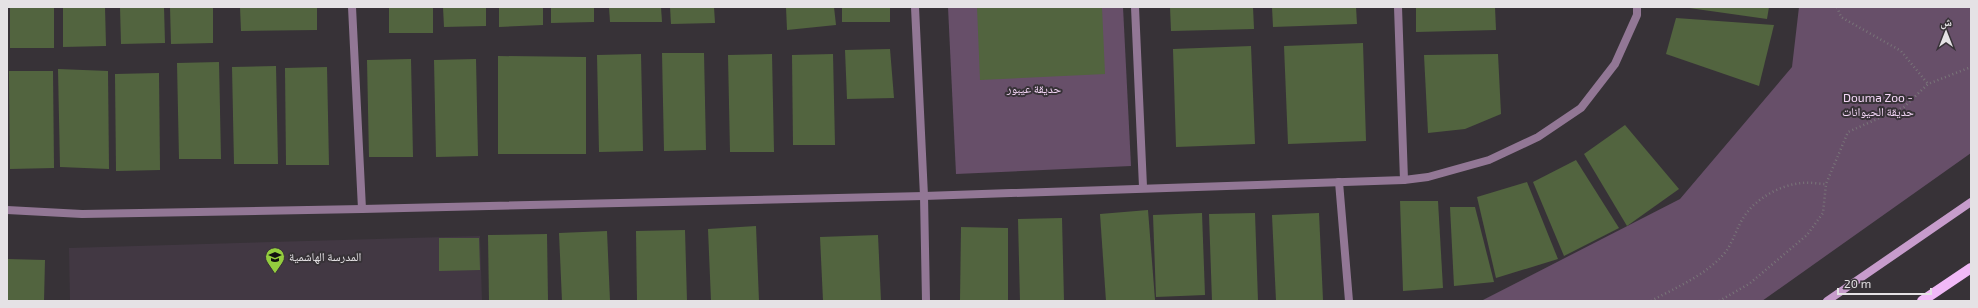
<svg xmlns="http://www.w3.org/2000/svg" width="1978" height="308" font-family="'Exo 2','Noto Naskh Arabic',sans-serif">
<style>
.built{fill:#423843}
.green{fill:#674f69}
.building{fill:#52643f}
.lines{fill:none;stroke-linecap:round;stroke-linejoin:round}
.path{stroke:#797579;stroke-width:2.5;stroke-dasharray:1 3;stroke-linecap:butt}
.minor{stroke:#927795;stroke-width:8}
.tertiary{stroke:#927795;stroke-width:8}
.secondary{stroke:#c79ccc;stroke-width:8}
.primary{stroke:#f1b9f7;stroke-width:10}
.labels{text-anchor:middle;stroke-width:4;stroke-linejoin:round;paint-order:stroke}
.park-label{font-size:12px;fill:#f5d7f8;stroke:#373237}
.poi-label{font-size:12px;fill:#e5e2e5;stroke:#373237;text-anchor:start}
</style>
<rect width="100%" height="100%" fill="#373237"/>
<path class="built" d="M480,236L482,301H70L69,248Z"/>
<g class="green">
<path d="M948,7H1123L1131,166L956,174Z"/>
<path d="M1799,7H1971V153L1762,301H1481L1680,199L1792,67Z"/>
</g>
<g class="building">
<rect x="10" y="7" width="44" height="41"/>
<path d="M63,7H105L106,46L63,47Z"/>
<path d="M120,7H164L165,43L121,44Z"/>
<path d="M170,7H213V43L171,44Z"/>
<path d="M240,7H317V30L241,31Z"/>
<rect x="389" y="7" width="44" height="26"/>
<path d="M443,7H486V26L444,27Z"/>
<path d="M499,7H543V25L499,27Z"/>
<path d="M551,7H594V22L551,23Z"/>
<path d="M609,7H661L662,22H610Z"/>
<path d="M670,7H714L715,23L671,24Z"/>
<path d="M786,7H834L836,25L787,30Z"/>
<rect x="842" y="7" width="48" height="15"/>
<path d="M977,7H1102L1105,74L980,80Z"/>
<path d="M1170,7H1253L1254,29L1171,31Z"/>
<path d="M1272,7H1356L1357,24L1273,27Z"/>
<path d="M1416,7H1495L1496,30L1416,32Z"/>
<path d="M1682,7H1769L1767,19Z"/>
<path d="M1676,18L1774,25L1759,86L1666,54Z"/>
<path d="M1363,43L1366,141L1288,144L1284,46Z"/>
<path d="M1251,46L1255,144L1176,147L1173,49Z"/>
<path d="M890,49L894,98L847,99L845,50Z"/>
<path d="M662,53H704L706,150L664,151Z"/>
<path d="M641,54L643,151L599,152L597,55Z"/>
<path d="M772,54L774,152H730L728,55Z"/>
<path d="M833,54L835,145H793L792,55Z"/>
<path d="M1498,54L1501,114L1465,129L1428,133L1424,55Z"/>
<path d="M498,56L586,57V154H498Z"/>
<path d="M411,59L413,157H369L367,60Z"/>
<path d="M476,59L478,156L436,157L434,60Z"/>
<path d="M219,62L221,159H179L177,63Z"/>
<path d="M276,66L278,164H234L232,67Z"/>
<path d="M327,67L329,165H286L285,68Z"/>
<path d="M58,69L108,71L109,169L60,167Z"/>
<path d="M9,71H53L54,168L10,169Z"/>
<path d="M159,73L160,170L116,171L115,74Z"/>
<path d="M1625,125L1679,189L1627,226L1584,154Z"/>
<path d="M1576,160L1619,228L1564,256L1533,182Z"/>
<path d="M1527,182L1558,259L1496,278L1477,197Z"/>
<path d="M1400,201H1438L1443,288L1403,291Z"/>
<path d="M1450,207H1475L1494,282L1454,286Z"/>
<path d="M1148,210L1155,300L1106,301L1100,214Z"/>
<path d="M1202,213L1205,295L1156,297L1153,215Z"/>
<path d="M1255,213L1258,301H1212L1209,214Z"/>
<path d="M1319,213L1323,300L1276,301L1272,215Z"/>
<path d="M1062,218L1064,301H1020L1018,219Z"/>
<path d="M756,226L759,301H711L708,229Z"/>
<path d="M961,227L1008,228V301H960Z"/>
<path d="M685,230L687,301H637L636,231Z"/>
<path d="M607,231L610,301H562L559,233Z"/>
<path d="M547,234L548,301H489L488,235Z"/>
<path d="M878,235L881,301H823L820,237Z"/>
<path d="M439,238H479L480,270L439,271Z"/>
<path d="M7,259L45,260L44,301H7Z"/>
</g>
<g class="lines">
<g class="path">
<path d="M1837,7L1841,17L1901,51L1928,84"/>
<path d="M1651,301C1675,288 1704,276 1723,255C1732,245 1735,232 1742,220C1753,200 1779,185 1802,183C1810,182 1819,184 1826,184"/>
<path d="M1719,301L1749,284L1807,235L1823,213L1826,184L1848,132L1904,107L1928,84L1971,67"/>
</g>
<g class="minor">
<path d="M352,7L362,209"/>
<path d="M915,7L924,196L926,301"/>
<path d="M1135,7L1143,187"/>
<path d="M1398,7L1404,180"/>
<path d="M7,210L82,214L362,209L924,196L1404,180L1428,177L1489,160L1538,137L1581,108L1615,64L1637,15V7"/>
</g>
<path class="tertiary" d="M1339,182L1349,301"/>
<path class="secondary" d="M1827,301L1971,202"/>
<path class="primary" d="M1922,301L1971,268"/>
</g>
<defs>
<symbol id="school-pin" viewBox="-11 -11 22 30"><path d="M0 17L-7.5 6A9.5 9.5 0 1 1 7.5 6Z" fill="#93cd3e" stroke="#373237"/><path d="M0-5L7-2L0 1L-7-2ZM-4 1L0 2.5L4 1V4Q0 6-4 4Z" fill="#111"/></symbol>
</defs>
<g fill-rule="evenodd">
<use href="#school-pin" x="264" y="246" width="22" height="30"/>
</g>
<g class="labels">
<g class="park-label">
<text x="1034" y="93">حديقة عيبور</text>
<text x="1878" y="102">Douma Zoo -<tspan x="1878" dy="14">حديقة الحيوانات</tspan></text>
</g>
<g class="poi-label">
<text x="289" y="261">المدرسة الهاشمية</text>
</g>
</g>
<rect width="1978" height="308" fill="none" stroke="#e5e2e5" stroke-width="16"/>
<g transform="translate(1946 32)" stroke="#373237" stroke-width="3" paint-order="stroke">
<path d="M0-3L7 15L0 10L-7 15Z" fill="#e5e2e5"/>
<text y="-6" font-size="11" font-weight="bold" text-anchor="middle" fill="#e5e2e5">ش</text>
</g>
<path d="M1838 288v6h93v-6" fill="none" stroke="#e5e2e5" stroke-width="2"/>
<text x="1844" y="288" font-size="12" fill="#e5e2e5" stroke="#373237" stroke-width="3" paint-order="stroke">20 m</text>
</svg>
